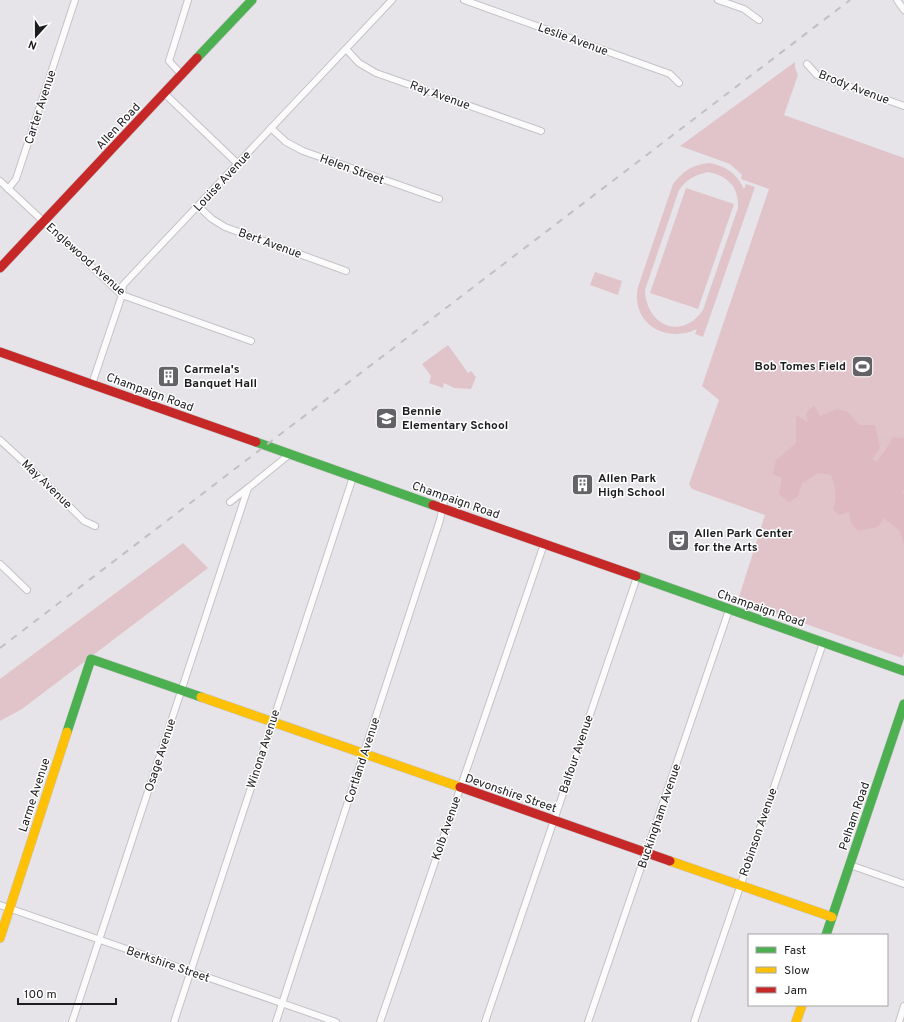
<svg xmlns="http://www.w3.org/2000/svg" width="904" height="1022" font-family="Overpass,sans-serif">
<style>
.green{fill:#e0c4ca;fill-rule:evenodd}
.forest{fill:#dfb9c1}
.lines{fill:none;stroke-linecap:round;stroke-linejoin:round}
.street-casing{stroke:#c4c2c6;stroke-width:8}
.fast-casing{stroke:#c4c2c6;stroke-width:10}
.slow-casing{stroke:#c4c2c6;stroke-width:10}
.jam-casing{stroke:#c4c2c6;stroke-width:10}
.street{stroke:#fbfbfc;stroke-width:6}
.fast{stroke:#4caf50;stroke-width:9}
.slow{stroke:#ffc107;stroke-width:9}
.jam{stroke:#c62828;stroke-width:9}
.rail{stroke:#c1c0c1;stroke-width:2;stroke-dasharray:7 7;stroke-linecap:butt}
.labels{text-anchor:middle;stroke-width:3;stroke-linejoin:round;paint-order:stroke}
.street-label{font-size:12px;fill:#1d1c1f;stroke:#fff}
.poi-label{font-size:12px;font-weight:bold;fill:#1d1c1f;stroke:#fff;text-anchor:start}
</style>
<rect width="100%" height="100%" fill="#e6e4e9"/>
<g class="green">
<path d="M795,62V68L798,75L784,115L904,158V653L902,658L738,600L765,515L692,489L689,484L719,400L702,386L769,189L741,179L742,175L730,164L680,146Z"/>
<path d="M710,163C727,167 736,173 744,189L746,184L755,187L703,337L695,334L697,329C666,344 630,323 638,287L673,184C683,171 693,164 710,163ZM708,172C728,176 739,187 738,208L703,310C682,341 646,326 645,290L679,190C687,179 695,175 708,172Z"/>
<path d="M686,188L734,204L698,309L650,293Z"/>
<path d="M595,272L622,281L618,295L590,285Z"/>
<path d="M448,345L468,373L471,371L476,377L471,389L454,388L444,383L443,388L429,383L431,376L422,364Z"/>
<path d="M183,543L208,568L22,709L0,721V679Z"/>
</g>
<path class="forest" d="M814,405L820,416L837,409L848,412L859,425H875L880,448L872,459L877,462C882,453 889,446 893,437L904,438V491L902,493L904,494V544L900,531L884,518L878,527L858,531L851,523L849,511L841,515L838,514L833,509C837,497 836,487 831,475L818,473L802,483L798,496L789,502L779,494L782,478L773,474L776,460L796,443V415L808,422L806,413Z"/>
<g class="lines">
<defs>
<g id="street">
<path d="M464,0L670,74L679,83"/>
<path d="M718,0L744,9L759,20"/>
<path d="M897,0L904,10"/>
<path d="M346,49L359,63L376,73L541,131"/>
<path d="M807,64L817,75L904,106"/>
<path d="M182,75L169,61L188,0"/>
<path d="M165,94L238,164"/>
<path d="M271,128L286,142L303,151L439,199"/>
<path d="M0,181L122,295L251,341"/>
<path d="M8,189L16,179L75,0"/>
<path d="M198,206L212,219L225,227L346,271"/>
<path d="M92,384L122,295L123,285L392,0"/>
<path d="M0,440L37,474L84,521L95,526"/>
<path d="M230,502L248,488"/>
<path d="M0,564L27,590"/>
<path d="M850,865L904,884"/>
<path d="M0,905L336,1022"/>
<path d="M72,1022L248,488L290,454"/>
<path d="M174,1022L353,477"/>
<path d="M276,1022L440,520L445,497"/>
<path d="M380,1022L544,544"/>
<path d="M485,1022L637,577"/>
<path d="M588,1022L729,610"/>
<path d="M694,1022L823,643"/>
<path d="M899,1022L904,1006"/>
</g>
<g id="fast">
<path d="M197,58L252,0"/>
<path d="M256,442L433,505"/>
<path d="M636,576L904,671"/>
<path d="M67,732L91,659L201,697"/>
<path d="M826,935L904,704"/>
</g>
<g id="slow">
<path d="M201,697L460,787"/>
<path d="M670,861L832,917"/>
<path d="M0,938L67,732"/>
<path d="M796,1022L802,1005"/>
</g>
<g id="jam">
<path d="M0,268L197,58"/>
<path d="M0,352L256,442"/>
<path d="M433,505L636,576"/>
<path d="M460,787L670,861"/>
</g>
</defs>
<use href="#street" class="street-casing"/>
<use href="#fast" class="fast-casing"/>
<use href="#slow" class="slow-casing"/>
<use href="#jam" class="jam-casing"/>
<use href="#street" class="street"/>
<use href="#fast" class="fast"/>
<use href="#slow" class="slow"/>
<use href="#jam" class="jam"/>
<path class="rail" d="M0,648L850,0"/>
</g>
<defs>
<symbol id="stadium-square" viewBox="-11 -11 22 22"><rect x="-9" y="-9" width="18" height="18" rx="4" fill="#636266" stroke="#fff"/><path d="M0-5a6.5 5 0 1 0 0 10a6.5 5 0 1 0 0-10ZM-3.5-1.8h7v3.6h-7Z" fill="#fff"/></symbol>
<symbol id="building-square" viewBox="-11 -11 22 22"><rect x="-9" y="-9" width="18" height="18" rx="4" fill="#636266" stroke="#fff"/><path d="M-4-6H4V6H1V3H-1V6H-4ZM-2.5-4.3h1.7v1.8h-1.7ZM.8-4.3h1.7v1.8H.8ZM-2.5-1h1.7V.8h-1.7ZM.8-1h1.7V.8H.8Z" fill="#fff"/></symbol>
<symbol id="school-square" viewBox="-11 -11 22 22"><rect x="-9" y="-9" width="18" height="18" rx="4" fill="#636266" stroke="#fff"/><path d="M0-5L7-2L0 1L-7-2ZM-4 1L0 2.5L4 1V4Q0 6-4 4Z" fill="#fff"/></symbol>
<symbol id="theatre-square" viewBox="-11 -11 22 22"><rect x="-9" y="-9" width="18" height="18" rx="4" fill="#636266" stroke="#fff"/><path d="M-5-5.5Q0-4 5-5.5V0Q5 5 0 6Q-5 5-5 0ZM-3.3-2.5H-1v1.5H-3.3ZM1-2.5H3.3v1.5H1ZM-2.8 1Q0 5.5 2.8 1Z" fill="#fff"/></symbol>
</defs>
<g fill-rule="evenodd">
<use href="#stadium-square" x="850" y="354" width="25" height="25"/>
<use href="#building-square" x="156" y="364" width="25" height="25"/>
<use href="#school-square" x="374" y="406" width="25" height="25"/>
<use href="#building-square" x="570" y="472" width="25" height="25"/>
<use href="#theatre-square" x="666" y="528" width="25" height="25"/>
</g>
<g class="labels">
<g class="street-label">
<text transform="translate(573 39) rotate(20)" y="4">Leslie Avenue</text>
<text transform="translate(854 87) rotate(21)" y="4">Brody Avenue</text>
<text transform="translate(440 95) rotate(20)" y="4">Ray Avenue</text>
<text transform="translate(40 107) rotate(-72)" y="4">Carter Avenue</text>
<text transform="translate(118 126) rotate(-47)" y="4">Allen Road</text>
<text transform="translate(352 169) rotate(20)" y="4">Helen Street</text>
<text transform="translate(222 181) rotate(-47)" y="4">Louise Avenue</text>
<text transform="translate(270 243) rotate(20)" y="4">Bert Avenue</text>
<text transform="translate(86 259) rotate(42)" y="4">Englewood Avenue</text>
<text transform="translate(150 392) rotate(20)" y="4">Champaign Road</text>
<text transform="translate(47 484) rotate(44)" y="4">May Avenue</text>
<text transform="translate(456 500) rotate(19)" y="4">Champaign Road</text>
<text transform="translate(761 608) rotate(19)" y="4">Champaign Road</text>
<text transform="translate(263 749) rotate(-72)" y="4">Winona Avenue</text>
<text transform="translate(576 754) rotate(-71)" y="4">Balfour Avenue</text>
<text transform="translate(160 755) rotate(-72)" y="4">Osage Avenue</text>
<text transform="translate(362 760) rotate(-72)" y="4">Cortland Avenue</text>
<text transform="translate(511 793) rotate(19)" y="4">Devonshire Street</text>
<text transform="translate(34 795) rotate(-72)" y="4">Larme Avenue</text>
<text transform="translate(659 816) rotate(-71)" y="4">Buckingham Avenue</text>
<text transform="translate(854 816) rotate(-71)" y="4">Pelham Road</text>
<text transform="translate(446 828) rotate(-71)" y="4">Kolb Avenue</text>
<text transform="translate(758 832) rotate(-71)" y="4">Robinson Avenue</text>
<text transform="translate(168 964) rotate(19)" y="4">Berkshire Street</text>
</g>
<g class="poi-label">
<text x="846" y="370" text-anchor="end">Bob Tomes Field</text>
<text x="184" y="373">Carmela's<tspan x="184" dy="14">Banquet Hall</tspan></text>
<text x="402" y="415">Bennie<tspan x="402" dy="14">Elementary School</tspan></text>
<text x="598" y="482">Allen Park<tspan x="598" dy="14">High School</tspan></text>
<text x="694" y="537">Allen Park Center<tspan x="694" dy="14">for the Arts</tspan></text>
</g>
</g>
<rect x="748" y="934" width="140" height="72" fill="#ffffff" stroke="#a5a4a5"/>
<rect x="756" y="947" width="20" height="6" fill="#4caf50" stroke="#a5a4a5"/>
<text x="784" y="954" font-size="12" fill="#1d1c1f">Fast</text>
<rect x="756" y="967" width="20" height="6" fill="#ffc107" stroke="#a5a4a5"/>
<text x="784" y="974" font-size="12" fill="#1d1c1f">Slow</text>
<rect x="756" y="987" width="20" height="6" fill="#c62828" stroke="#a5a4a5"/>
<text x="784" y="994" font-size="12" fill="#1d1c1f">Jam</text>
<g transform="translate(36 36) rotate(201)" stroke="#ffffff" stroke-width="3" paint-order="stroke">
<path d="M0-3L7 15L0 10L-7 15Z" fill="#1d1c1f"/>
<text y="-6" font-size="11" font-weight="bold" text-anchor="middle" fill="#1d1c1f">N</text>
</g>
<path d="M18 998v6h98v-6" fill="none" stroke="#1d1c1f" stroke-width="2"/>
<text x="24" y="998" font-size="12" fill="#1d1c1f" stroke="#ffffff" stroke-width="3" paint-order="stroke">100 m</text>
</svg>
